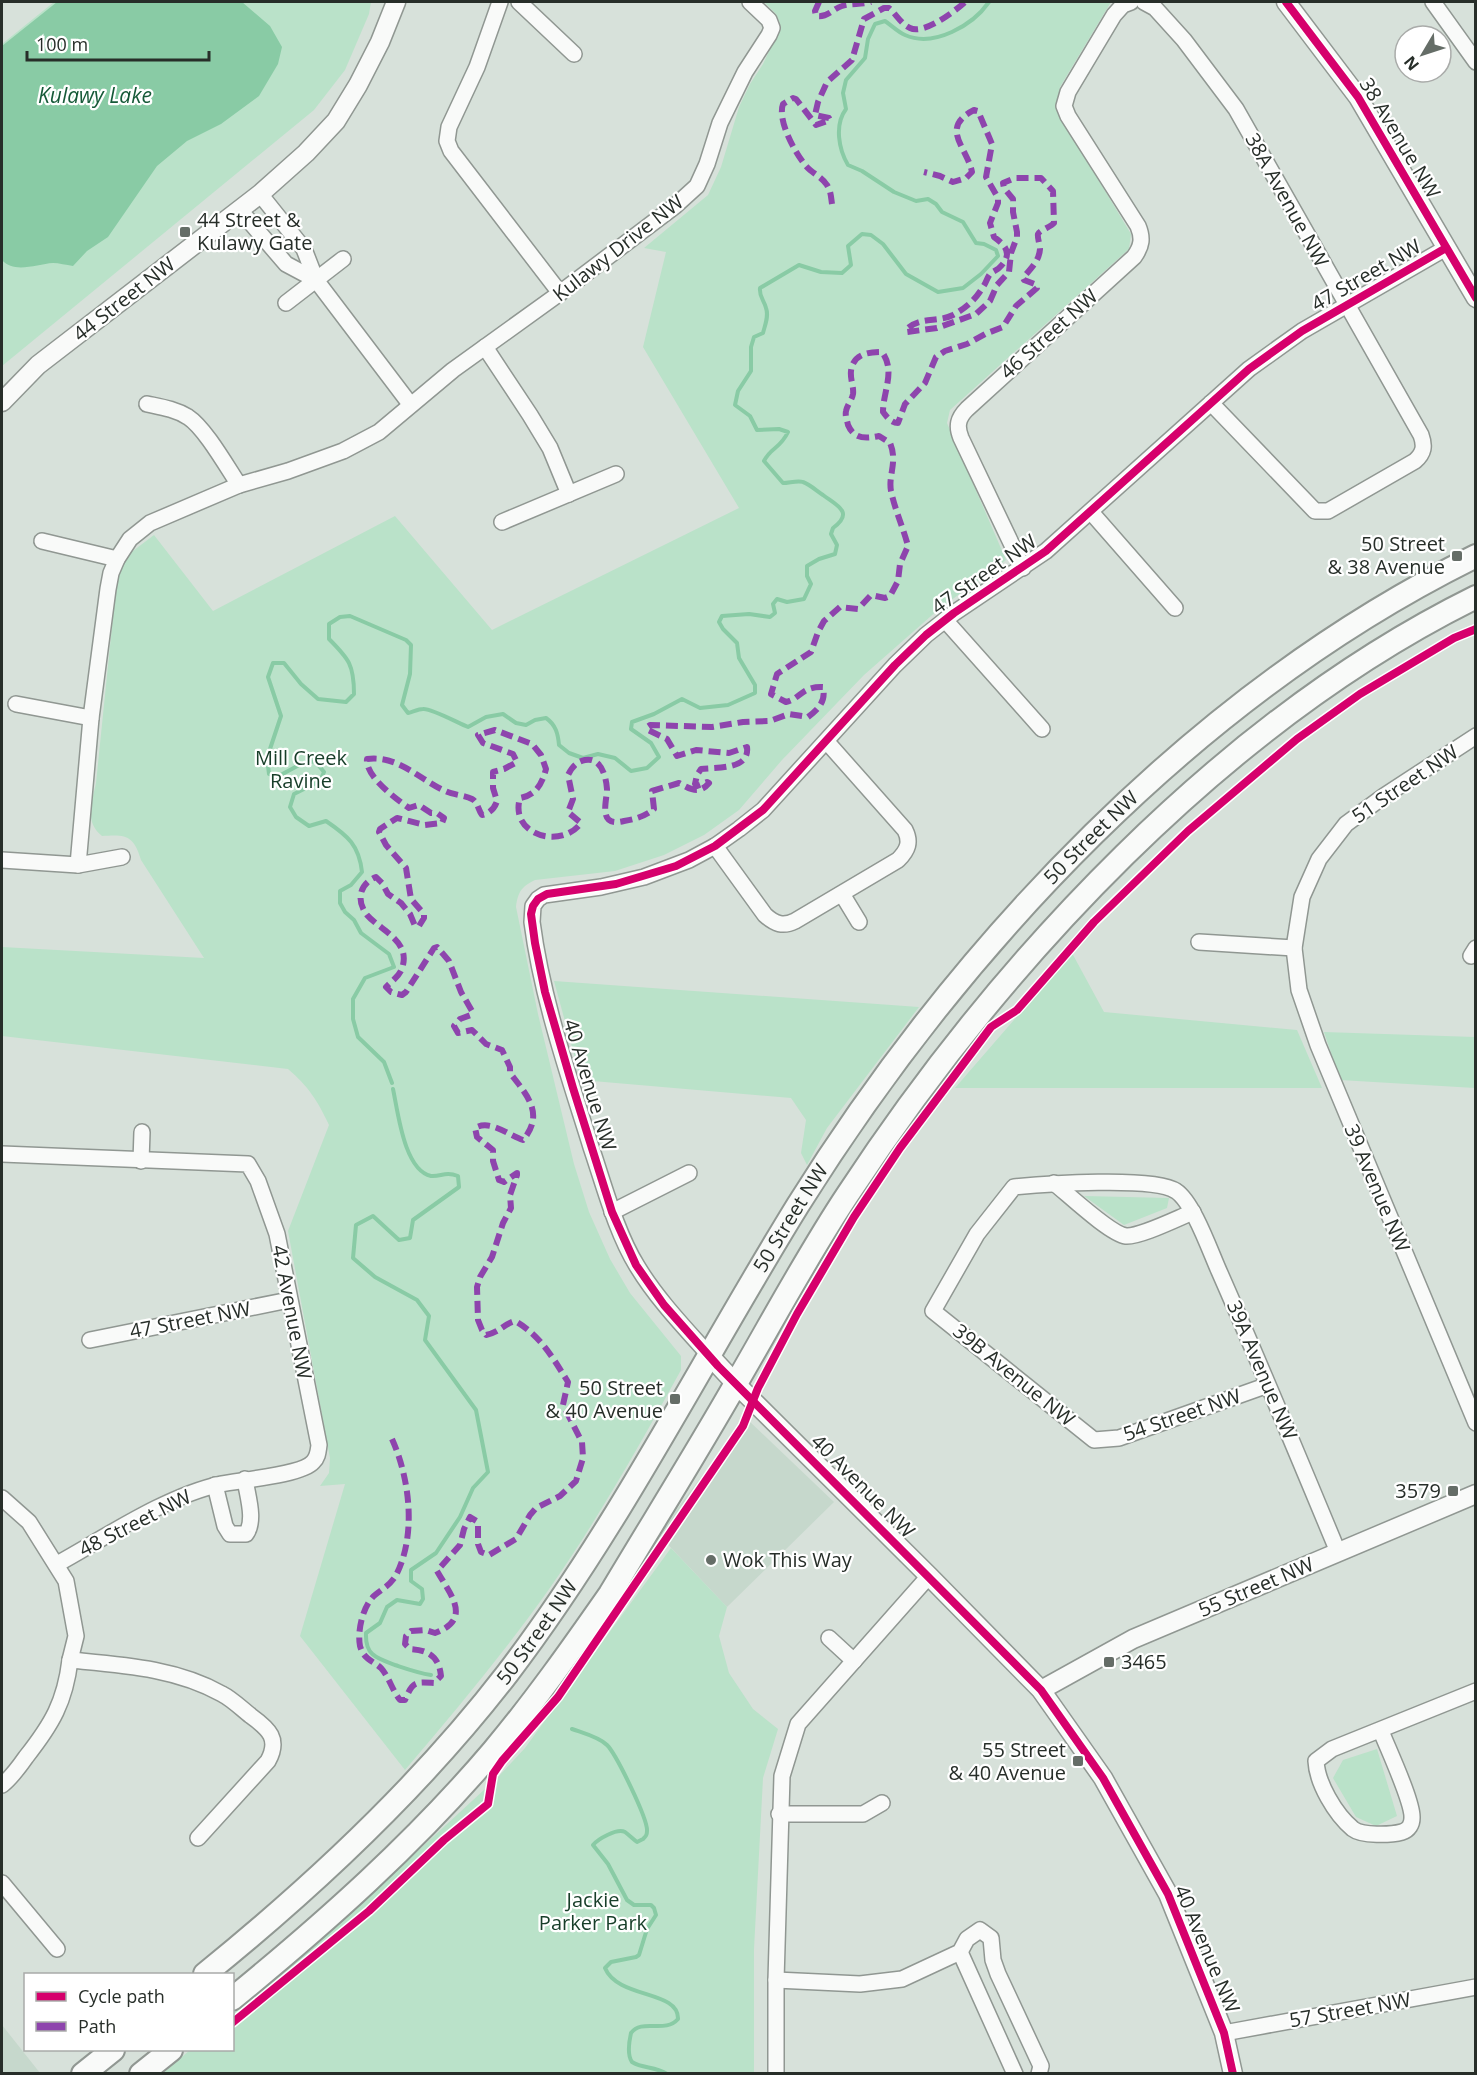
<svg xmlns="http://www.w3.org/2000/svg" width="1477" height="2075" font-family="'Open Sans',sans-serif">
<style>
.built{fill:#c6d8cc}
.green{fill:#bae2c9}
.water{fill:#89cba5}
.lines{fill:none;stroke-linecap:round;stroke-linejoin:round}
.stream{stroke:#89cba5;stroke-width:4}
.minor-casing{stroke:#909792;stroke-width:18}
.tertiary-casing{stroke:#909792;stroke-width:21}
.primary-casing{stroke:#909792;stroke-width:26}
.minor{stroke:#f9faf9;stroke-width:15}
.tertiary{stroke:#f9faf9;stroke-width:18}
.primary{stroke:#f9faf9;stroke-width:22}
.quiet{stroke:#8e44ad;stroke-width:6;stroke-dasharray:12 6;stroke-linecap:butt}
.cycleway-casing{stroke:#fff;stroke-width:11}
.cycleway{stroke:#d6006c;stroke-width:8}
.poi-dot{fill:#656d67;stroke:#fff;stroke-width:2}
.labels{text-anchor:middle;stroke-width:4.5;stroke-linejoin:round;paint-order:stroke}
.street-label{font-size:20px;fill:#272e29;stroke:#fff}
.poi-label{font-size:20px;fill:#272e29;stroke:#fff;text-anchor:end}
.park-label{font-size:20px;fill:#173e29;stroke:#fff}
.water-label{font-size:21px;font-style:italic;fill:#165a38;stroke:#fff}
</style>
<rect width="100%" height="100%" fill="#d7e1da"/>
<g class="built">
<path d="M746,1418L834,1502L727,1607L658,1534Z"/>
<path d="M2,2025L40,2073H2Z"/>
</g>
<g class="green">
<path d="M54,2H371L369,14L345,70L314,110L2,366V44Z"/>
<path d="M764,2H1111L1060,87L1057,111L1131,234L1129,249L950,410L947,423L1006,560L939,609L864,675L782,760L739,810L704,835L664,855L615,871L535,880C521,887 518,892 516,907L538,1014L574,1164L589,1212L610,1259L630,1293L681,1356V1370C639,1446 597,1521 547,1592C503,1654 454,1712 405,1770L300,1636L345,1484L320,1486L329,1473L330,1458L288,1231L329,1125C318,1101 308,1086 288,1069L2,1036V947L204,958L141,860C134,836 127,834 102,836C84,822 92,802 96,783L118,568L125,557L154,535L213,611L395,516L492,630L739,508L643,347L666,252L644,248L708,195L721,167L739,107L750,84L763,64L778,32L780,23L776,14Z"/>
<path d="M1072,953L1104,1012L1297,1030L1322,1088H955Z"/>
<path d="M554,981L919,1007L827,1128L807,1165L801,1153L806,1120L791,1098L581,1080Z"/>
<path d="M1324,1032L1475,1037V1088L1340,1080Z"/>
<path d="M1084,1196L1169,1198L1167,1208L1124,1225Z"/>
<path d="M671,1548L727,1607L719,1636L729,1673L753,1709L778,1729L763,1778L754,1949V2073L162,2074L190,2050H232L233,2013L343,1920L498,1777L525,1748Z"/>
<path d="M1377,1749L1397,1816L1376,1826L1356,1817L1333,1778L1343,1760Z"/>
</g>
<path class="water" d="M57,2H242L270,26L282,47L278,64L259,96L221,124L187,141L157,166L108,237L87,251L73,266C66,265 59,263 53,263C37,264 14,274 2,260V46Z"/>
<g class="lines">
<g class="stream">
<path d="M392,1083L384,1062L358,1037L353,1019V999L365,978L394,967L389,954L361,933L354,920L345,912L340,903V891L351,885L362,872C359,845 348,836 326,821L309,826L296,817L290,807L294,794L320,781L324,772L315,761L301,764L277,777L269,774L267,758L281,716L268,677L273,663H284L301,684L318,699L346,702L354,694C354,665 349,659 329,639V624L340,617L350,616L406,640L411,645L410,674L402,705L408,713C413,712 418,709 423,709C431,708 458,723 468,727L486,717L503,714L516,723L526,725L535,720L546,718C556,725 558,734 559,745L569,753L583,758L598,754L615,758L631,771L647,768L659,757L651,743L631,729L632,722L654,714L682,699L700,708L728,705L755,693V685L739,658L737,643L723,629L719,622L722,616L749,614L770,617L775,613L773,604L777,599L787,602L804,599L811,584L807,576V566L819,559L835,554L837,545L831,534L833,528C855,512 836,505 823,495C817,491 809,484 803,482C798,480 789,483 783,483L764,461C771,447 780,449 788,432L779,429L757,430L750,416L735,405L738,391L751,371V347L754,337L763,333C765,325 769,316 766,308C764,300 759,297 760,288L799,265L821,272L842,273L851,265L848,246L862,234L871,235L883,244L906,274L938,292L963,288L981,274L998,256L996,250L984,244L976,243L963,222L942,212L936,204L928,199L916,201L894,192L862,171L848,165C839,150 834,125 846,109L843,93L846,80L865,58L868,39L875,24L885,21C891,25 898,32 905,35C934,48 973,25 989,2"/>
<path d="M393,1089C398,1112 404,1170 431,1176C441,1177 445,1171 458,1176L459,1187L413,1220L410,1238L399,1240L373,1216L356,1225L353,1258L375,1277L417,1300L429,1316L425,1340L476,1410L488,1472L473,1488L460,1517L436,1553L411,1570V1581L422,1589L423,1599L420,1604L397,1600L387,1607L380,1623L366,1633C365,1655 376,1658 395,1665C407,1669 418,1673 431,1675"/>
<path d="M572,1729C583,1733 599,1737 607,1745C616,1754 648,1819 647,1831C647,1835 646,1836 643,1839L637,1842C633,1839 629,1835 625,1832C617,1828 598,1839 593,1845L608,1864L627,1900L634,1905H651L654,1908L656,1915L647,1929L639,1955L636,1957L611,1962L605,1968C618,1999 679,1990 678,2019C665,2034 642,2018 631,2033C629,2042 627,2055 632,2062C643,2069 655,2066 667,2074"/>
</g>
<defs>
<g id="minor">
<path d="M500,2L477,67L449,127L447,141L451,151L560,293"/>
<path d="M519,2L574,54"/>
<path d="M1144,2L1155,8L1184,40L1236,109L1421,435C1425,446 1424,453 1415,461L1328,511H1315L1211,403"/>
<path d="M1433,2L1476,62"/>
<path d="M260,194L304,249L316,280L410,404"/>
<path d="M239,209L286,264L316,280"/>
<path d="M286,303L343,259"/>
<path d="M485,347L530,415L550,448L569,494"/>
<path d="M147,404C161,407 175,409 188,417C205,428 227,467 239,485"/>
<path d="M1091,512L1175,608"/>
<path d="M502,522L616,474"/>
<path d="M42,541L117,559"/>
<path d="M1023,568L961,438C956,426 958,418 967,409L1134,257C1142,246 1143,238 1138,226L1068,116L1064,106L1068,92L1114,15L1123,5L1131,2"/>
<path d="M945,620L1042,729"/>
<path d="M16,704L91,718"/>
<path d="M1476,736L1384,796L1346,824L1319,859L1302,897L1294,948L1299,990L1318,1045L1476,1423"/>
<path d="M715,846L765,915C775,924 783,927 795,921L898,860C908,850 911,842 905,830L827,742"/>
<path d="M2,860L78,865L122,857"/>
<path d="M78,865L91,718L108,589L111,573L117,559L130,539L150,523L239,485L288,471L343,451L379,432L453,370L560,293L675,206L697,186L707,164L720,123L745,72L769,35L772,28L769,20L750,2"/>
<path d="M842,894L859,922"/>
<path d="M1199,942L1294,948"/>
<path d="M1471,956L1476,948"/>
<path d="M2,1154L248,1164L258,1181L277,1234L319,1445C318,1452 318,1457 313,1462C302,1475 241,1480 221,1484C166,1496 106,1537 57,1564"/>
<path d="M141,1161L142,1132"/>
<path d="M1054,1183C1068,1194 1110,1234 1126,1236C1140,1237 1178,1218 1193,1212"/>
<path d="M612,1212L689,1173"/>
<path d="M90,1340L289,1300"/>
<path d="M709,1355C684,1327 657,1299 637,1266C616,1232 604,1185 591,1147C568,1073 542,999 532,922L533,906L538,899L544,895L601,887L644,877L689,860L715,846L739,829L763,810L895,665L926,635L954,613L1046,551L1249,369L1302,331L1446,248"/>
<path d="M1268,1385L1119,1438L1094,1440L933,1311L977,1234L1014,1187C1044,1184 1154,1176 1176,1191C1193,1202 1210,1251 1219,1271C1260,1364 1299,1458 1338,1552"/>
<path d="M215,1485L225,1526L230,1534H246C256,1520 247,1495 245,1479"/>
<path d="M2,1498L29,1522L66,1581L76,1636L70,1660C122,1665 176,1668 222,1694C232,1699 242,1709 251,1716C269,1729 280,1739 268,1761L198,1838"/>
<path d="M829,1638L854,1661"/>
<path d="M1381,1731C1388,1749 1413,1802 1412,1818C1412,1824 1409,1830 1402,1832C1391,1835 1362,1836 1353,1829C1335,1814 1317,1783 1316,1761L1332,1749L1476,1691"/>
<path d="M2,1785C11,1778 19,1767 26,1757C52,1724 65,1702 70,1660"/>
<path d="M779,1814H863L882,1803"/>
<path d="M2,1883L57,1949"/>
<path d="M960,1952L1015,2074"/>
<path d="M776,1980L860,1984L902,1979L960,1952L967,1939L980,1930L991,1938L993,1960L998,1974L1041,2066L1039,2074"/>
<path d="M1224,2033L1476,1987"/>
<path d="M776,2074V1980L782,1776L798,1724L929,1576"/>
</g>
<g id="tertiary">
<path d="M1286,2L1358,97L1476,298"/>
<path d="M2,402L38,365L260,194L306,153L336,121L358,85L380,42L396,2"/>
<path d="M709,1355L736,1384L929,1576L1041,1690L1103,1778L1168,1894L1224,2033L1233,2074"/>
<path d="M1041,1690L1133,1639L1476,1494"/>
</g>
<g id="primary">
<path id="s1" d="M205,1974C315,1885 420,1787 507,1674C619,1527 701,1362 798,1205C962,943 1196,694 1476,556"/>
<path d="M232,1999C325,1923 415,1843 493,1751C535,1701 573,1647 610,1594C653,1522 697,1452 738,1380C774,1318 808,1254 848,1194C1001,961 1223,722 1476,597"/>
<path d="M83,2074L113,2050"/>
<path d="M141,2074L171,2050"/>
</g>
</defs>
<use href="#minor" class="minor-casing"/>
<use href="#tertiary" class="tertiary-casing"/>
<use href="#primary" class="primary-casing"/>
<use href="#minor" class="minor"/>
<use href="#tertiary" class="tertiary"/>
<use href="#primary" class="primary"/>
<g class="quiet">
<path d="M819,2L815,11L816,16C828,18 832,9 842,6C851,3 861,5 871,2"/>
<path d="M832,204C831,197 831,191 827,185C822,177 812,173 806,166C795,153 777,120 783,104L793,98L796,99L816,125L830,120L829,118L815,115L818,102L827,82L852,60L864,19L884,8H889C896,14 901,24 910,28C924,35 955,11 965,2"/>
<path d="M392,1439C410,1479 417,1537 395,1577C389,1586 382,1589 375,1595C363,1605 357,1631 360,1646C364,1660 372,1660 381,1668C389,1677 392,1690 400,1700H405C413,1681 415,1682 434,1683L441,1676C439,1656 428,1650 410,1649L405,1644L406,1636L411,1631L426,1630L435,1633C473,1619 450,1594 437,1571L460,1545L464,1529L470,1517L478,1522V1544L481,1552L489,1555L516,1539L530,1515L536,1508L560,1496L576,1481L583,1458L582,1442L563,1405L568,1382C553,1358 540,1335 515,1321C504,1324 500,1332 486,1335L482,1330L478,1320L477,1287L480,1277L492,1257L503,1223L511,1208L510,1195L517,1175V1173L504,1182L499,1180L493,1161V1150L477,1137L475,1128C490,1119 508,1135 523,1140C545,1114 527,1095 510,1073V1067L502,1050L486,1044L472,1030L458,1033L454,1026L460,1019L471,1015L472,1011L461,992L449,961L437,947L434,948L406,992L402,995L391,992L386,987C393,980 401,975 403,965C409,940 380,930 367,915C356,901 359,884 376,877L382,883L388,894L401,903L410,914L415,926H419L424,918V914L411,899L406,868L386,845L379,832L380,829L397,818L425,825L442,823L444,818L437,813H431L419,805L409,808C396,799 365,776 367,759C398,755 419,779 445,791C453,795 464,795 472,799C478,802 478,810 482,815C489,814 495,808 497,801L493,788V772L504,769L517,762L513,754L483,743L478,735L495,730L532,744L541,755L546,769C542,784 536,795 520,798C509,835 561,850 581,823L568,812L573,799L568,775C572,767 576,762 585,760C601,757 606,776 607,789C607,801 597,828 624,821C635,819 644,817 654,809L652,791L679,783C690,789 699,795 709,783L707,782L697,786L695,784L697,775L701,769C717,767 750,770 747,747L729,753L696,750L677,756L667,739L648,730L647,727L650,725L712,727L743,722L770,721L789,714L808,717C819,709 826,701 823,687C802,686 800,699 786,702L771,694L777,674L811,652L818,632L824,621L840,607L858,609L871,595L885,598L890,596L898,581L900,564L908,546C903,527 895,510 891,491C888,475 898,462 890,443L879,436C865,439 854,439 848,425C847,420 845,416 846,411C847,405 852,400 853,394C854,387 850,379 851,371C853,354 868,352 882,352C896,371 883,391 883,412C887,417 891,423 898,423L905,404L925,383L936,357L945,351L967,344L985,334L1003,327L1016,306L1037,288V285L1024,280L1023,278C1030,269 1039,262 1040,249C1040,245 1037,237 1038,234C1040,230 1051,227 1054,223L1053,191L1041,178H1015L1003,183L1004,188L1013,199V212L1017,232V237L1011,253L1009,272L997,285L990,301L976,314L937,328L907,332L906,330C919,316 937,323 953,315C966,308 976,299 983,287C986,283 987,278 990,274C993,271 998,270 1001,266C1013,253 1005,245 994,237L990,223L998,203V198L986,177L992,144L978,111L974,110C939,128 967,147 972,172L966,178L953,182L940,176L924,172"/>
</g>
<defs>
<g id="cycleway">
<path d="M1286,2L1358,97L1476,298"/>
<path d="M232,2023L369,1911L444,1840L488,1804L493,1774L502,1761L558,1697L743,1426L758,1388L797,1314L854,1217L900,1148L991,1027L1017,1010L1094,922L1188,831L1297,739L1360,694L1454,638L1476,629"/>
<path d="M1233,2074L1224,2033L1168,1894L1103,1778L1041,1690L718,1366L664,1305L636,1265L612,1212L573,1088L545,992L535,943L531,914L533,906L538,899L547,894L616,884L676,866L715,846L763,810L895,665L926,635L954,613L1046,551L1249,369L1302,331L1446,248"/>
</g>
</defs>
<use href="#cycleway" class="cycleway-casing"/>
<use href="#cycleway" class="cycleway"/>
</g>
<g class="poi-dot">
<rect x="179" y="226" width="12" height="12" rx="3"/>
<rect x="1451" y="550" width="12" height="12" rx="3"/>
<rect x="669" y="1393" width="12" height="12" rx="3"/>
<rect x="1447" y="1485" width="12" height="12" rx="3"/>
<circle cx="711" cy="1560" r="6"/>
<rect x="1103" y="1656" width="12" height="12" rx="3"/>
<rect x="1072" y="1755" width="12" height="12" rx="3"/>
</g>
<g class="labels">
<g class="street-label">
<text transform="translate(1400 138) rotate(59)" y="7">38 Avenue NW</text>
<text transform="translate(1287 200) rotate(61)" y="7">38A Avenue NW</text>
<text transform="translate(618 248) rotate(-38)" y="7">Kulawy Drive NW</text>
<text transform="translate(1366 275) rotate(-30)" y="7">47 Street NW</text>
<text transform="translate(124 299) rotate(-38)" y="7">44 Street NW</text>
<text transform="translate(1049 334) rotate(-42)" y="7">46 Street NW</text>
<text transform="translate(984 574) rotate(-35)" y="7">47 Street NW</text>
<text transform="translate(1405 784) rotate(-34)" y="7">51 Street NW</text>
<text dy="7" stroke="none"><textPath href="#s1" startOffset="1450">50 Street NW</textPath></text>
<text transform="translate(590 1085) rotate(73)" y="7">40 Avenue NW</text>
<text transform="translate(1377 1188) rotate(67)" y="7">39 Avenue NW</text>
<text dy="7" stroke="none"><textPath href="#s1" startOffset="964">50 Street NW</textPath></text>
<text transform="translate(292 1312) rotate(79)" y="7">42 Avenue NW</text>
<text transform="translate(190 1320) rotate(-11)" y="7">47 Street NW</text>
<text transform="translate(1262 1370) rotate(67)" y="7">39A Avenue NW</text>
<text transform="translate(1014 1375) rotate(39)" y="7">39B Avenue NW</text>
<text transform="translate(1182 1415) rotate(-19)" y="7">54 Street NW</text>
<text transform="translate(863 1486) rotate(45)" y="7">40 Avenue NW</text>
<text transform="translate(135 1523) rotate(-27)" y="7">48 Street NW</text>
<text transform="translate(1256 1587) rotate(-23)" y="7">55 Street NW</text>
<text dy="7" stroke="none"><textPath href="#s1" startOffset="478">50 Street NW</textPath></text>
<text transform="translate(1207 1949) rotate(67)" y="7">40 Avenue NW</text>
<text transform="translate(1350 2010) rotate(-10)" y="7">57 Street NW</text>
</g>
<g class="poi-label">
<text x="197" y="227" text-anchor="start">44 Street &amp;<tspan x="197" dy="23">Kulawy Gate</tspan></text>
<text x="1445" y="551">50 Street<tspan x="1445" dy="23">&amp; 38 Avenue</tspan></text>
<text x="663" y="1395">50 Street<tspan x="663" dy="23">&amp; 40 Avenue</tspan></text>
<text x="1441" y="1498">3579</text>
<text x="723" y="1567" text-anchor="start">Wok This Way</text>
<text x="1121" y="1669" text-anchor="start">3465</text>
<text x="1066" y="1757">55 Street<tspan x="1066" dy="23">&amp; 40 Avenue</tspan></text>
</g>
<g class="park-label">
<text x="301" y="765">Mill Creek<tspan x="301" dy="23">Ravine</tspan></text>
<text x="593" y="1907">Jackie<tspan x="593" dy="23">Parker Park</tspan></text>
</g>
<g class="water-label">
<text x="95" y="103">Kulawy Lake</text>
</g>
</g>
<rect width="1477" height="2075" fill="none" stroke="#272e29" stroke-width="6"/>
<rect x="24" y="1973" width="210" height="78" fill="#ffffff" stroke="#a9aba9" stroke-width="1.5"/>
<rect x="36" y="1992" width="30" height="9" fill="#d6006c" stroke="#a9aba9" stroke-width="1.5"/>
<text x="78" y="2003" font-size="18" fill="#272e29">Cycle path</text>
<rect x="36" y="2022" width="30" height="9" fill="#8e44ad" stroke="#a9aba9" stroke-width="1.5"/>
<text x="78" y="2033" font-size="18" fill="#272e29">Path</text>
<g transform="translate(1423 54) rotate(231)"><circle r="28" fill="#ffffff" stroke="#a9aba9" stroke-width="1.5"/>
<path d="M0-4.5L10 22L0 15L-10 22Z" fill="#656d67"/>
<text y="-9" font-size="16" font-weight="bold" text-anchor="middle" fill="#272e29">N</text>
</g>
<path d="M27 51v9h182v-9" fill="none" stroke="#272e29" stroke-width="3"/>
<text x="36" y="51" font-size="18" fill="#272e29" stroke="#ffffff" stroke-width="4.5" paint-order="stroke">100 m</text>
</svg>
